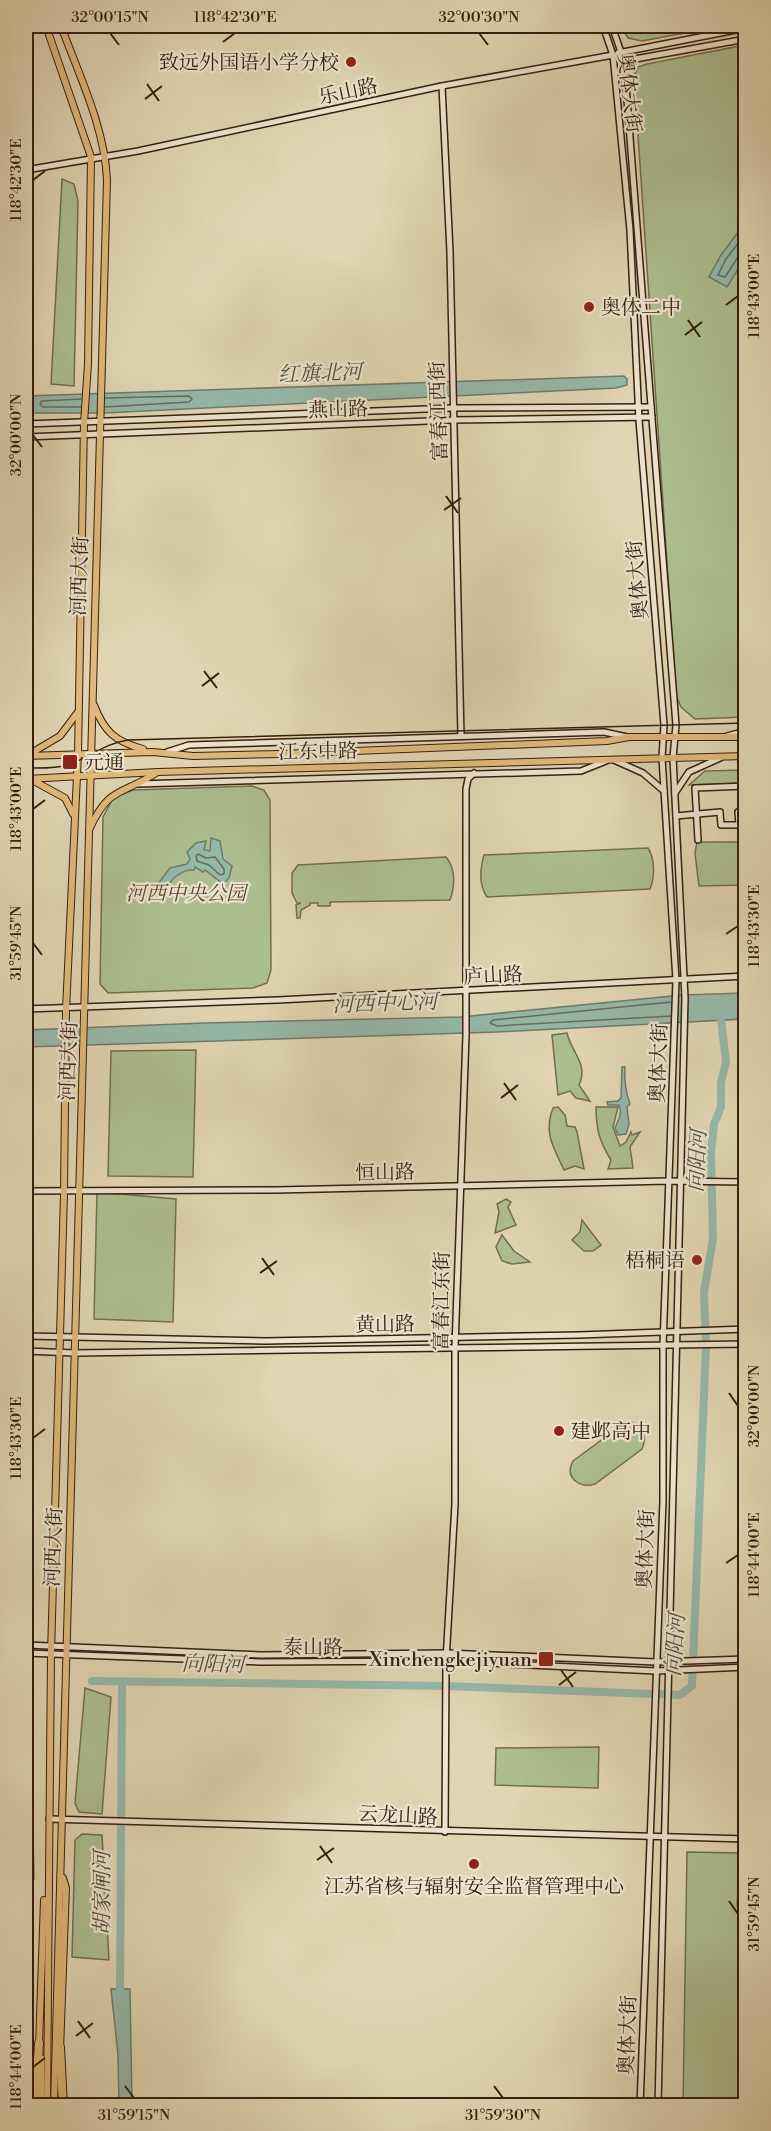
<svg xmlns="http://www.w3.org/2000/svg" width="771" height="2131" font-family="'Libre Bodoni','Noto Serif SC',serif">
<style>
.green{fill:#adbe91;stroke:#726e50;stroke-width:1.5}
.water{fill:#95b9a9;stroke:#6f7b6c;stroke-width:1.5}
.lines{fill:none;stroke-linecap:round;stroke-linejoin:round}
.shore{stroke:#666c5c;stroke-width:1.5}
.river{stroke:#95b9a9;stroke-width:8}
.secondary-casing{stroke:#371e10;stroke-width:8}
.primary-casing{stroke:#371e10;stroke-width:8}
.highway-casing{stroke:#371e10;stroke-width:10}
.secondary{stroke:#ece4ce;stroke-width:5}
.primary{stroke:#e0ba7a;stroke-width:6}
.highway{stroke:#e0ba7a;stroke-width:8}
.tram{stroke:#371e10;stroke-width:1.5}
.ticks{fill:none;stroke:#371e10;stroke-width:2}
.poi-dot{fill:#8f2418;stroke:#ece4ce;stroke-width:2}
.labels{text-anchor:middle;stroke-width:4.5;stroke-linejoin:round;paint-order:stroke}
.poi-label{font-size:20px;fill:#371e10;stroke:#ece4ce;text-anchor:end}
.street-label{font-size:20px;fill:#371e10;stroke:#ece4ce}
.park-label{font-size:20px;font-style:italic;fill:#544630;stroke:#ece4ce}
.water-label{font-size:21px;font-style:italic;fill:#534c3e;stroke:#ece4ce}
.neatline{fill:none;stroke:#371e10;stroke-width:2}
.ticks-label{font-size:15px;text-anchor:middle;fill:#371e10}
</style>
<rect width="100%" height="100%" fill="#e1d5b3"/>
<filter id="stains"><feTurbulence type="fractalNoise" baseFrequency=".00333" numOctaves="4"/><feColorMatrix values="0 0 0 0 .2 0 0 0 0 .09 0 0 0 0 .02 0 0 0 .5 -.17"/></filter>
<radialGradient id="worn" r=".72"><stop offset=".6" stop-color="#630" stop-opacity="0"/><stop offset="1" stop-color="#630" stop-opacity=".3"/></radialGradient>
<g class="green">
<path d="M621,26H723L642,41L628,38Z"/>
<path d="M745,45V717L695,719L681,707L676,695L634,76L638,67L647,64Z"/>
<path d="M62,179L74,184L78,201L74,386L51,384Z"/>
<path d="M745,770V783L689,785L705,771Z"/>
<path d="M252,786L264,790L270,800L271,970L267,983L253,988L108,993L100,984L103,817L113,798L133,790Z"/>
<path d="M697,842H745V885L699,886L695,853Z"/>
<path d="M648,848C655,859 655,877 650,889L487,897C478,884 480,869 484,855Z"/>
<path d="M446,857C456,869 455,886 450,900L330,902V906H318V903H310V905L301,910L300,918H297L296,905L301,903H297L292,893V873L298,865Z"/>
<path d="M567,1033C571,1052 589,1064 579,1085L590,1101L576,1098L570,1091L558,1095L552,1035Z"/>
<path d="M196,1050L193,1177L108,1176L111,1051Z"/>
<path d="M558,1107L565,1115L567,1126L575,1127L577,1132L584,1169L575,1166L564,1170C554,1148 543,1133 553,1108Z"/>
<path d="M596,1107H618L613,1127L620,1146L626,1142L631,1132L632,1135L640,1132L630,1147L633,1168L608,1169L611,1160C599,1141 596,1128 596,1107Z"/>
<path d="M97,1192L176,1199L173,1322L94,1319Z"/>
<path d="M506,1199L511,1202L508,1207L516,1225L495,1233L499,1212L497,1204Z"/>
<path d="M582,1220L601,1245L593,1251H584L572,1240L580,1232Z"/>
<path d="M502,1235L514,1251L530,1262L512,1264L502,1261L496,1247Z"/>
<path d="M626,1422C642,1422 648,1435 642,1449L595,1484C580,1489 564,1478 573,1461Z"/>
<path d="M85,1688L111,1697L102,1814L79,1812L75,1803Z"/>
<path d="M599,1747L598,1788L495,1785L496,1748Z"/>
<path d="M26,1828L33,1834L34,1879L26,1878Z"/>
<path d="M82,1834L102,1835L109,1960L72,1957L75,1840Z"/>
<path d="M687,1852L740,1853L737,1906L746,1907L745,1965H740L742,2105H683Z"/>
</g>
<g class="water">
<path d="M745,223V258L727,287L709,277L721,255Z"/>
<path d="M624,376L627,379V385L616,388L105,413H26V396Z"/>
<path d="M211,838L220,841L223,859L232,866L229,878L223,884L205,870L203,872L195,867L194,870C184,869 172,877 167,888L157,885L170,868L187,864L190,859L187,852L196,843L206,841L204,850L210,851Z"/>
<path d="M745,993V1019L497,1032L26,1047V1030L205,1023L461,1017L682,995Z"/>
<path d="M622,1067H625C624,1080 626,1093 630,1104L627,1107L629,1124L626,1134L618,1135L615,1128C618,1120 623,1114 619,1105H608L607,1102L618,1101L621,1098Z"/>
<path d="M111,1989H130L132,2105H119L118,2055Z"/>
</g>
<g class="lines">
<g class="shore">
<path d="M746,233L726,259L718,275L725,277L738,257L746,254"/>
<path d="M81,407H43L40,404L42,401L81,399"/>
<path d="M105,407L189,402L192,399L189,396L105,398"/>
<path d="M198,854L206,858L215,857L224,869V874L220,875L209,865L197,861L196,856Z"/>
<path d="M671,1016L497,1026L490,1023L493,1020L671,1002"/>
</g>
<g class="river">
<path d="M92,1681L446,1686L680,1695L692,1686L706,1346L704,1292L713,1239L711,1152L714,1124L721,1107V1082L726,1062L720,1011"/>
<path d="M120,1997L122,1681"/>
</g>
<defs>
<g id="secondary">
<path d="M603,26L613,55L630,230L639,420L664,725L662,758L676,980L663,1346V1501L640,2106"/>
<path d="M612,26L624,61L676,725L673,758L685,998L658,2106"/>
<path d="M618,53L746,28"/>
<path d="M442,86L450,252L461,736"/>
<path d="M26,170L138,151L442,86L613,55L624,61L746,39"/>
<path d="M26,424L453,408L651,407"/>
<path d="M26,437L453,420L652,417"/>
<path d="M727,736L746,731"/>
<path d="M167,752L189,745L604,732L627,737"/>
<path d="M614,760L643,773L664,791"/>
<path d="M137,784L581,771L606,761"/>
<path d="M675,793L689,772L720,758"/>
<path d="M676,816L720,812L721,825H739L738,812L746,811"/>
<path d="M698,840L695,788L746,786"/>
<path d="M26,1009L278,1000L746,976"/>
<path d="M26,1191L276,1190L668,1181L746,1182"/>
<path d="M26,1336L266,1341L579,1335L746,1329"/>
<path d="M26,1351L75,1353L746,1344"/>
<path d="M26,1645L261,1655L447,1653L656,1662L746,1659"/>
<path d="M26,1653L260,1662L446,1661L656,1671L746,1667"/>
<path d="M49,1819L746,1839"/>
<path d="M445,1832L446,1661L455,1504V1348L466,1035V789L468,779L474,773"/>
</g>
<g id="primary">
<path d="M46,26L91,157L88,364L84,423L78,754L66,1010L64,1193L51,1654L47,2106"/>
<path d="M94,705C104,732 116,742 143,749"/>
<path d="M28,755L60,736L78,712"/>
<path d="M26,756L153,752L193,756L280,754L607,741L629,737H746"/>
<path d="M26,779L158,772L746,756"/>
<path d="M32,780L65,798L73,814"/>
<path d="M89,830C109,786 120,796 156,773"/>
<path d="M39,2045L44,1900"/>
<path d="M60,2050L66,1888L63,1878"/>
<path d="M41,2058V2106"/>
<path d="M54,2106L107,180C105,128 79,75 61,26"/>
</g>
<g id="highway">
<path d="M60,2047L63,2106"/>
<path d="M35,2106L39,2043"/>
</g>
</defs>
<use href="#secondary" class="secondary-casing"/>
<use href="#primary" class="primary-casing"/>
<use href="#highway" class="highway-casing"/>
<use href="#secondary" class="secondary"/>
<use href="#primary" class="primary"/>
<use href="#highway" class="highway"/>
<path class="tram" d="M26,768C40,768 54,769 68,765C89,758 105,743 128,740L746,723"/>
</g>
<path class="ticks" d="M110,33L119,45M479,33L488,45M223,42L235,33M147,84L159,101M145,99L162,86M33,180L45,171M726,305L738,296M688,320L700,337M685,335L702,322M33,435L42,447M446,496L458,513M444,510L461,498M204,671L217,688M202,686L219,673M33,809L45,800M726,934L738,926M33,943L42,955M504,1083L516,1100M501,1098L518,1085M262,1258L274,1275M260,1273L277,1261M729,1393L738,1406M33,1438L45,1429M726,1563L738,1555M561,1670L573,1687M559,1685L576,1672M320,1846L332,1863M317,1860L334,1848M729,1901L738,1914M78,2021L90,2038M76,2036L93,2023M33,2067L45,2058M125,2086L134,2098M494,2086L503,2098"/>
<g class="poi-dot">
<circle cx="351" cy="62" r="6"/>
<circle cx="589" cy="307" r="6"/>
<rect x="62" y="754" width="16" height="16" rx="3"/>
<circle cx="697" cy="1260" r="6"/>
<circle cx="559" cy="1431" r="6"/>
<rect x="538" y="1651" width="16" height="16" rx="3"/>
<circle cx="474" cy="1864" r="6"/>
</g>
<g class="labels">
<g class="poi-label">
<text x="339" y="69">致远外国语小学分校</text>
<text x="601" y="314" text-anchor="start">奥体二中</text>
<text x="84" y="769" text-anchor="start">元通</text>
<text x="685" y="1267">梧桐语</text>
<text x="571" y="1438" text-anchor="start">建邺高中</text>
<text x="532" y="1666">Xinchengkejiyuan</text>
<text x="474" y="1893" text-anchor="middle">江苏省核与辐射安全监督管理中心</text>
</g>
<g class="street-label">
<text transform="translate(348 91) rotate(-12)" y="7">乐山路</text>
<text transform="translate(630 93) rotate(83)" y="7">奥体大街</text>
<text transform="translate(338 409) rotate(-2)" y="7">燕山路</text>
<text transform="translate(438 411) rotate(-92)" y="7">富春江西街</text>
<text transform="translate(79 576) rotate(-88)" y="7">河西大街</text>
<text transform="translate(637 580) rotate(-95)" y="7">奥体大街</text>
<text transform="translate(318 751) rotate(-1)" y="7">江东中路</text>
<text transform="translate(493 975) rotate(-3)" y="7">庐山路</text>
<text transform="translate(68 1061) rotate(-88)" y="7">河西大街</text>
<text transform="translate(658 1063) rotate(-88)" y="7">奥体大街</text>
<text transform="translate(385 1172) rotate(-1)" y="7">恒山路</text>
<text transform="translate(441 1301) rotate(-89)" y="7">富春江东街</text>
<text transform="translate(385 1324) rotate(-1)" y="7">黄山路</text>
<text transform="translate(53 1547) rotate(-88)" y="7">河西大街</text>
<text transform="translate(645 1549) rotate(-88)" y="7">奥体大街</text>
<text x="313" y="1654">泰山路</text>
<text transform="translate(398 1815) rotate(3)" y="7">云龙山路</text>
<text transform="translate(627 2035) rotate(-88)" y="7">奥体大街</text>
</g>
<g class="park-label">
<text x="186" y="900">河西中央公园</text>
</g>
<g class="water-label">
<text transform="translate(320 373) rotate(-2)" y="7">红旗北河</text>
<text transform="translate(385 1003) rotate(-2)" y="7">河西中心河</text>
<text transform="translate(697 1161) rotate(-87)" y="7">向阳河</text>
<text transform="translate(675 1645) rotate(-86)" y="7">向阳河</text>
<text transform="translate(213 1664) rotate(1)" y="7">向阳河</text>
<text transform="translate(102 1893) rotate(-90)" y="7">胡家闸河</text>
</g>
</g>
<rect width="771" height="2131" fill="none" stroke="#e1d5b3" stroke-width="66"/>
<rect x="33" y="33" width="705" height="2065" class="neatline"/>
<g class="ticks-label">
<text x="110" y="22">32°00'15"N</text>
<text x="235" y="22">118°42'30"E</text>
<text x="479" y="22">32°00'30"N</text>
<text transform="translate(16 180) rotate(-90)" y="5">118°42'30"E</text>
<text transform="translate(754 296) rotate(-90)" y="5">118°43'00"E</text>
<text transform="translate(16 435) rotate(-90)" y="5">32°00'00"N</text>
<text transform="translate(16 809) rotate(-90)" y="5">118°43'00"E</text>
<text transform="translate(754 926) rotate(-90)" y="5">118°43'30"E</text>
<text transform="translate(16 943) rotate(-90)" y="5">31°59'45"N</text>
<text transform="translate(754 1406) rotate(-90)" y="5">32°00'00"N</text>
<text transform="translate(16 1438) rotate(-90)" y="5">118°43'30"E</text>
<text transform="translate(754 1555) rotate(-90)" y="5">118°44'00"E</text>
<text transform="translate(754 1914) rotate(-90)" y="5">31°59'45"N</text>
<text transform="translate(16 2067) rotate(-90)" y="5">118°44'00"E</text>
<text x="134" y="2120">31°59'15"N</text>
<text x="503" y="2120">31°59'30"N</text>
</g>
<rect width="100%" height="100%" filter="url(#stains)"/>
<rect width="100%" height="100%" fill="url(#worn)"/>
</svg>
